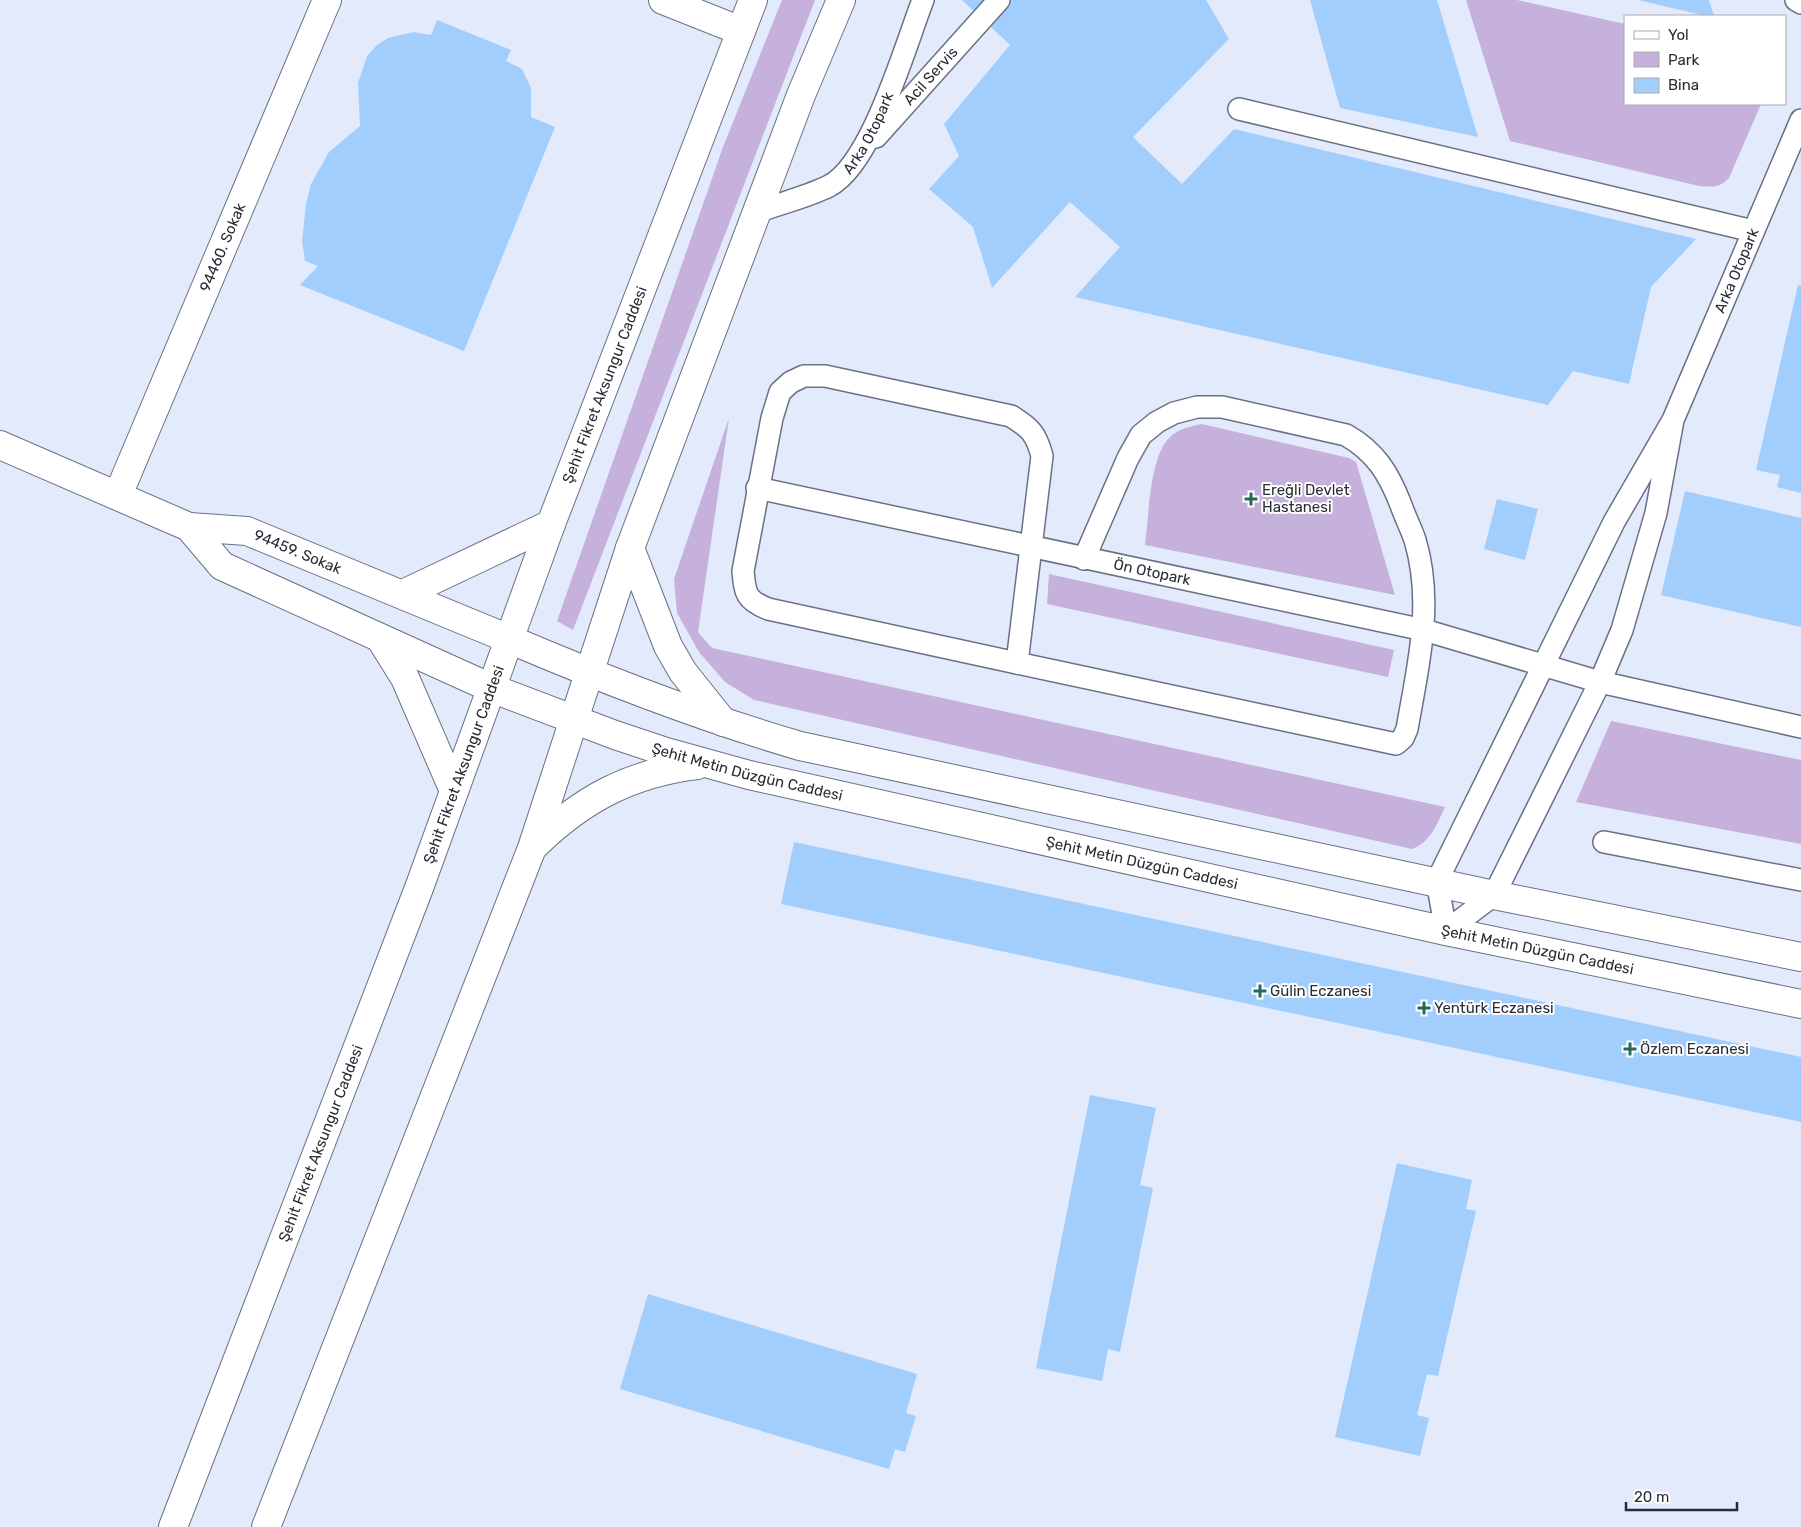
<svg xmlns="http://www.w3.org/2000/svg" width="1801" height="1527" font-family="Rubik,sans-serif">
<style>
.green{fill:#c6b1dc}
.building{fill:#a2cefd}
.lines{fill:none;stroke-linecap:round;stroke-linejoin:round}
.service-casing{stroke:#6a7185;stroke-width:24}
.minor-casing{stroke:#6a7185;stroke-width:30}
.secondary-casing{stroke:#6a7185;stroke-width:30}
.service{stroke:#fff;stroke-width:21}
.minor{stroke:#fff;stroke-width:28}
.secondary{stroke:#fff;stroke-width:28}
.poi-dot{fill:#26695a;stroke:#fff;stroke-width:2}
.labels{text-anchor:middle;stroke-width:4;stroke-linejoin:round;paint-order:stroke}
.street-label{font-size:15px;fill:#292c35;stroke:#fff}
.poi-label{font-size:15px;fill:#292c35;stroke:#fff;text-anchor:start}
</style>
<rect width="100%" height="100%" fill="#e3eafc"/>
<g class="green">
<path d="M782,0H815L573,630L557,621L723,147Z"/>
<path d="M1466,0H1517L1625,24V104H1761L1729,178C1720,188 1712,187 1699,186L1510,141Z"/>
<path d="M729,418L698,632L712,648L1445,807C1437,824 1431,842 1412,849L754,700L725,682L699,652L677,613L674,579Z"/>
<path d="M1202,424L1349,458L1356,462L1395,595L1145,545C1149,517 1149,457 1170,437C1178,429 1191,426 1202,424Z"/>
<path d="M1049,574L1394,650L1388,677L1047,604Z"/>
<path d="M1611,721L1801,760V844L1576,802Z"/>
</g>
<g class="building">
<path d="M962,0H1206L1229,39L1133,137L1182,184L1234,129L1696,239L1651,287L1629,384L1573,371L1548,405L1075,297L1120,247L1070,202L992,288L973,227L929,189L959,156L944,124L1010,45Z"/>
<path d="M1310,0H1437L1478,137L1340,108Z"/>
<path d="M1638,0H1709L1714,16H1706Z"/>
<path d="M437,20L511,50L506,61L522,69L531,88V117L555,127L464,351L300,285L318,266L305,261L302,241L306,204L311,184L329,152L360,126L358,83L367,56L377,45L388,38L414,32L431,35Z"/>
<path d="M1798,285L1801,286V493L1777,487L1780,475L1756,470Z"/>
<path d="M1685,491L1801,518V627L1661,595Z"/>
<path d="M1497,499L1538,509L1525,560L1484,549Z"/>
<path d="M794,842L1801,1057V1122L781,904Z"/>
<path d="M1090,1095L1156,1108L1140,1185L1153,1188L1120,1352L1108,1349L1102,1381L1036,1368Z"/>
<path d="M1397,1163L1472,1180L1466,1209L1476,1211L1438,1376L1427,1374L1417,1415L1429,1418L1420,1456L1335,1437Z"/>
<path d="M648,1294L917,1374L906,1413L916,1416L905,1452L895,1449L889,1469L620,1389Z"/>
</g>
<g class="lines">
<defs>
<g id="service">
<path d="M1796,0L1801,3"/>
<path d="M1239,109L1753,231"/>
<path id="s1" d="M876,137L999,0"/>
<path id="s2" d="M757,212C781,203 807,197 829,186C872,164 905,46 923,0"/>
<path d="M804,376H825L1011,416C1030,428 1036,433 1042,456L1017,663L768,609C746,600 745,594 743,571L772,418L780,392L791,382Z"/>
<path id="s3" d="M1673,420L1656,513L1622,630L1600,682L1494,895L1446,931L1437,881L1614,522L1673,420L1801,120"/>
<path id="s4" d="M757,488L1424,630L1600,682L1801,727"/>
<path d="M1017,663L1396,744L1403,738L1407,729C1418,666 1434,603 1415,540C1411,528 1405,517 1401,505C1389,474 1376,452 1346,435L1222,407H1197L1174,413L1157,422L1141,435L1128,458L1084,559"/>
<path d="M1604,842L1801,880"/>
</g>
<g id="minor">
<path d="M663,0L741,31"/>
<path id="s5" d="M0,445L189,527L247,531L509,639"/>
<path id="s6" d="M118,495L327,0"/>
<path d="M189,527L222,566L491,688"/>
<path d="M403,594L551,524"/>
<path d="M380,638L405,678L454,791"/>
</g>
<g id="secondary">
<path d="M630,548L668,646L683,672L723,722"/>
<path d="M509,639C605,680 701,717 800,746L1494,895L1801,957"/>
<path id="s7" d="M491,688L615,735L666,752L749,775L1446,931L1801,1004"/>
<path d="M535,845C582,799 631,773 697,765"/>
<path id="s8" d="M173,1527L419,888L551,524L753,0"/>
<path d="M266,1527L532,848L630,548L801,95L841,0"/>
</g>
</defs>
<use href="#service" class="service-casing"/>
<use href="#minor" class="minor-casing"/>
<use href="#secondary" class="secondary-casing"/>
<use href="#service" class="service"/>
<use href="#minor" class="minor"/>
<use href="#secondary" class="secondary"/>
</g>
<g class="poi-dot">
<path d="M1248.5 491.5h5v5h5v5h-5v5h-5v-5h-5v-5h5z"/>
<path d="M1257.5 983.5h5v5h5v5h-5v5h-5v-5h-5v-5h5z"/>
<path d="M1421.5 1000.5h5v5h5v5h-5v5h-5v-5h-5v-5h5z"/>
<path d="M1627.5 1041.5h5v5h5v5h-5v5h-5v-5h-5v-5h5z"/>
</g>
<g class="labels">
<g class="street-label">
<text dy="5" stroke="none"><textPath href="#s1" startOffset="82">Acil Servis</textPath></text>
<text dy="5" stroke="none"><textPath href="#s2" startOffset="144">Arka Otopark</textPath></text>
<text dy="5" stroke="none"><textPath href="#s6" startOffset="269">94460. Sokak</textPath></text>
<text dy="5" stroke="none"><textPath href="#s3" startOffset="1302">Arka Otopark</textPath></text>
<text dy="5" stroke="none"><textPath href="#s8" startOffset="1221">Şehit Fikret Aksungur Caddesi</textPath></text>
<text dy="5" stroke="none"><textPath href="#s5" startOffset="319">94459. Sokak</textPath></text>
<text dy="5" stroke="none"><textPath href="#s4" startOffset="404">Ön Otopark</textPath></text>
<text dy="5" stroke="none"><textPath href="#s8" startOffset="816">Şehit Fikret Aksungur Caddesi</textPath></text>
<text dy="5" stroke="none"><textPath href="#s7" startOffset="270">Şehit Metin Düzgün Caddesi</textPath></text>
<text dy="5" stroke="none"><textPath href="#s7" startOffset="675">Şehit Metin Düzgün Caddesi</textPath></text>
<text dy="5" stroke="none"><textPath href="#s7" startOffset="1080">Şehit Metin Düzgün Caddesi</textPath></text>
<text dy="5" stroke="none"><textPath href="#s8" startOffset="411">Şehit Fikret Aksungur Caddesi</textPath></text>
</g>
<g class="poi-label">
<text x="1262" y="495">Ereğli Devlet<tspan x="1262" dy="17">Hastanesi</tspan></text>
<text x="1270" y="996">Gülin Eczanesi</text>
<text x="1434" y="1013">Yentürk Eczanesi</text>
<text x="1640" y="1054">Özlem Eczanesi</text>
</g>
</g>
<rect x="1624" y="15" width="162" height="90" fill="#ffffff" stroke="#a9abae"/>
<rect x="1634" y="31" width="25" height="8" fill="#ffffff" stroke="#a9abae"/>
<text x="1668" y="40" font-size="15" fill="#292c35">Yol</text>
<rect x="1634" y="52" width="25" height="15" fill="#c6b1dc" stroke="#a9abae"/>
<text x="1668" y="65" font-size="15" fill="#292c35">Park</text>
<rect x="1634" y="78" width="25" height="15" fill="#a2cefd" stroke="#a9abae"/>
<text x="1668" y="90" font-size="15" fill="#292c35">Bina</text>
<path d="M1626 1502v8h111v-8" fill="none" stroke="#292c35" stroke-width="2.5"/>
<text x="1634" y="1502" font-size="15" fill="#292c35" stroke="#ffffff" stroke-width="4" paint-order="stroke">20 m</text>
</svg>
